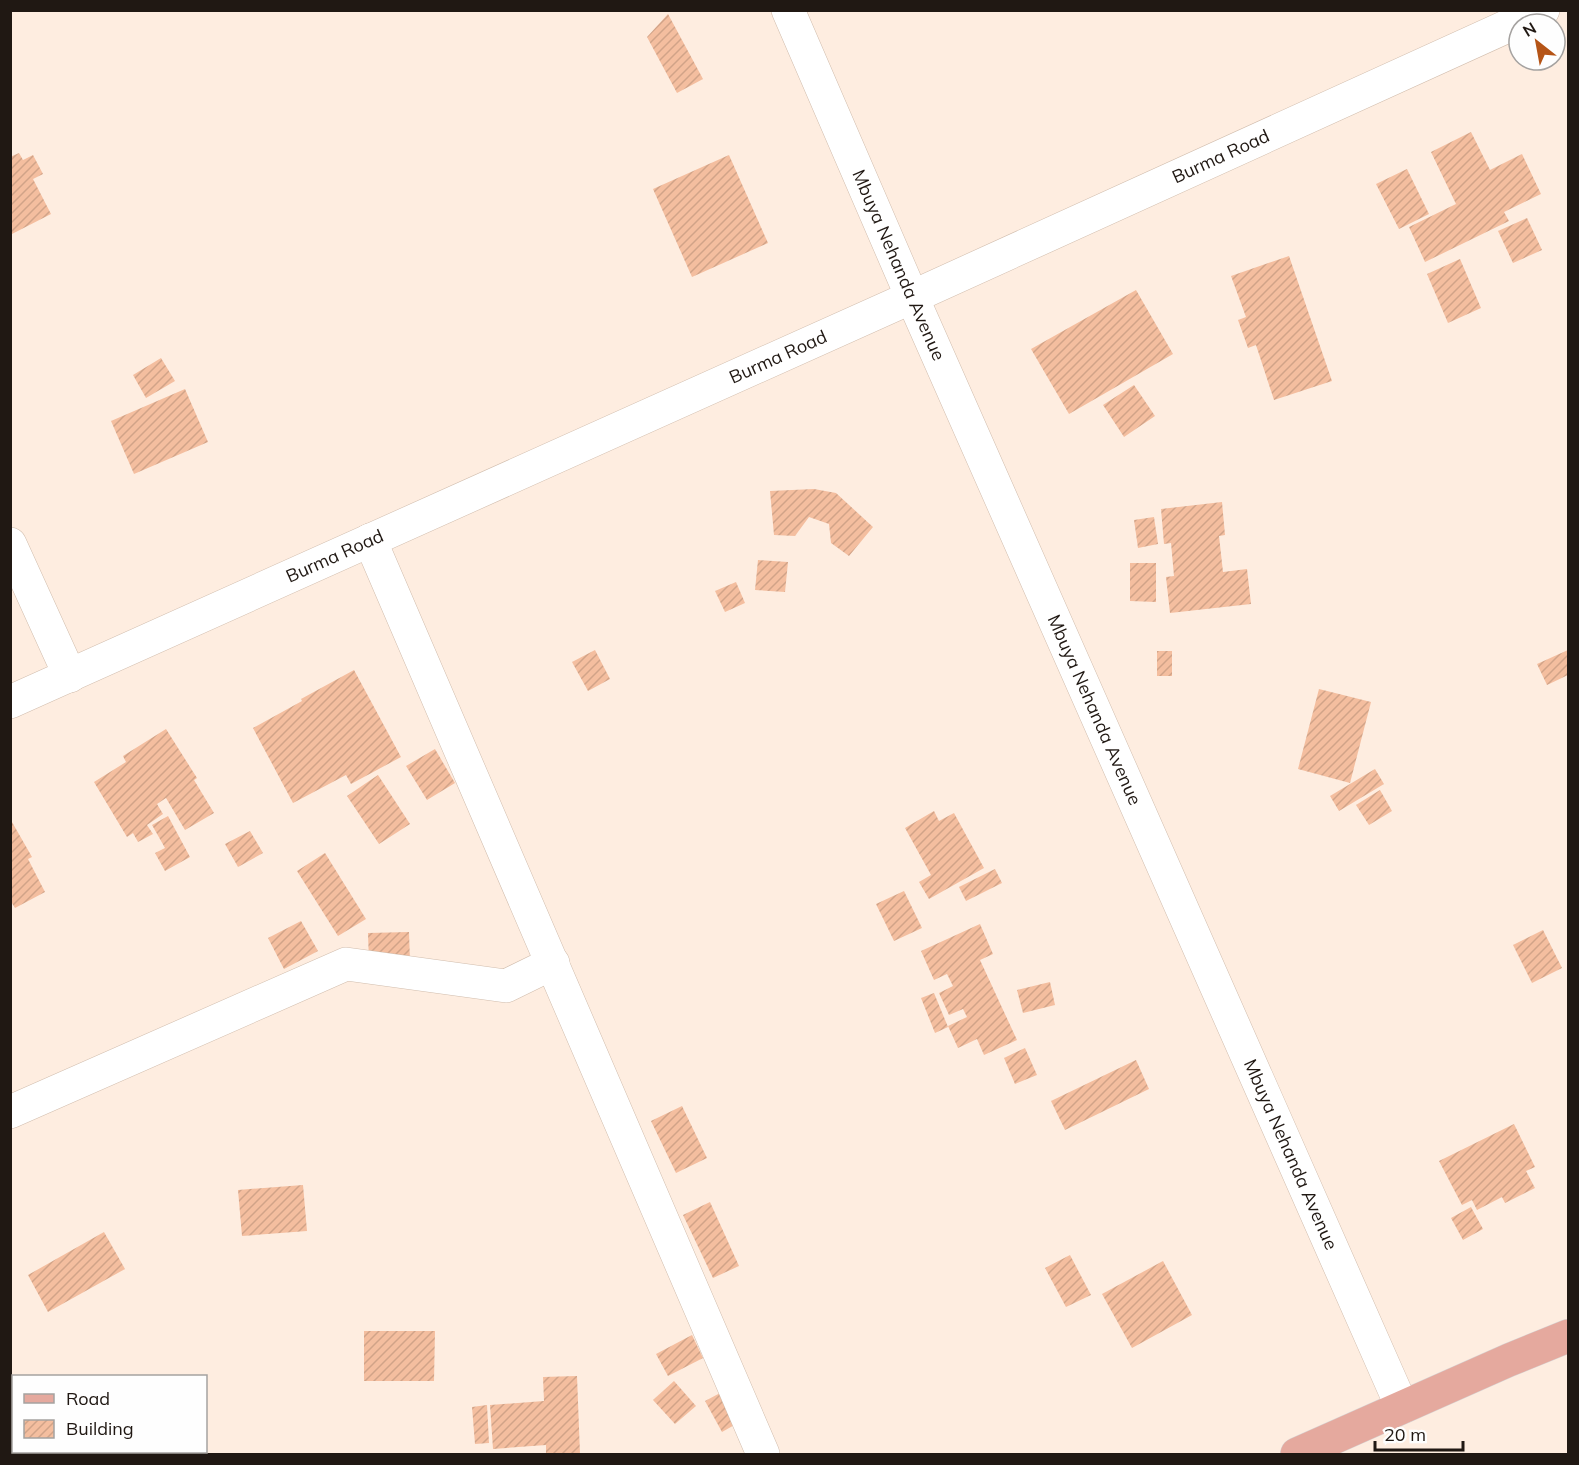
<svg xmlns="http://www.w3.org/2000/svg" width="1579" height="1465" font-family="Mulish,sans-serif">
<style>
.building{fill:url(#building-hatch)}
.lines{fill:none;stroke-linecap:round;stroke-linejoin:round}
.minor-casing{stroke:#d1bdad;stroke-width:34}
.major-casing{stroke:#d7d5d5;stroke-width:34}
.minor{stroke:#fff;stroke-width:33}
.major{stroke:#e5a99e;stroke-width:33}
.labels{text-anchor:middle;stroke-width:4.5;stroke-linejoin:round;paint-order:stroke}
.street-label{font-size:18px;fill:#201813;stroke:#fefefe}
</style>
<defs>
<pattern id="building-hatch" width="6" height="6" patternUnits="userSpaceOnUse" patternTransform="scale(1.5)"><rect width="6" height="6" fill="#f4be9f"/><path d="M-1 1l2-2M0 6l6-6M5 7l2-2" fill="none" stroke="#d1a388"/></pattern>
</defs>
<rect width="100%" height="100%" fill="#feede0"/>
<g class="building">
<path d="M668,14L703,79L677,93L647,37Z"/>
<path d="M1471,132L1490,170L1522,154L1541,194L1504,212L1509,221L1425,262L1409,227L1456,204L1431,152Z"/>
<path d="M19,153L23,160L33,155L43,174L33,179L51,214L10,235V157Z"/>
<path d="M729,155L768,243L692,277L653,189Z"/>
<path d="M1407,169L1429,214L1399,229L1376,184Z"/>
<path d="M1527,218L1542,250L1513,263L1498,231Z"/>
<path d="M1289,256L1332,381L1274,400L1256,345L1248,348L1238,320L1246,317L1231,276Z"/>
<path d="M1460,259L1481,308L1448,323L1427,274Z"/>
<path d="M1136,290L1173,354L1069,414L1031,349Z"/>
<path d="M161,358L175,381L146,398L133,375Z"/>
<path d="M1134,385L1155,416L1124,437L1103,405Z"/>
<path d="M185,389L208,442L134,474L111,421Z"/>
<path d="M814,489L836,493L873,527L849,556L831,543L829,524L809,517L795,536L774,535L770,491Z"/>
<path d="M1222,502L1225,535L1219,536L1223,572L1247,569L1251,604L1170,613L1166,577L1174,576L1171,543L1164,544L1161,509Z"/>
<path d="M1154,517L1158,544L1138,548L1134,520Z"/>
<path d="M758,560L788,562L785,592L755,590Z"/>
<path d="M1130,563H1156V602L1130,601Z"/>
<path d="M736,582L745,603L725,612L715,591Z"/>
<path d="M595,650L610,679L588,691L572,662Z"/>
<path d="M1568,650V675L1547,685L1537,664Z"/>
<rect x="1157" y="651" width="15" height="25"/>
<path d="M354,670L401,757L351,784L346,775L293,803L253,728L302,701L301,699Z"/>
<path d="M1319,689L1371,702L1350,783L1298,769Z"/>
<path d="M166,729L197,778L194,780L214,813L185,830L166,798L157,804L163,814L147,825L153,834L138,842L133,833L127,837L94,782L126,762L123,756Z"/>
<path d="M435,749L455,783L427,800L406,766Z"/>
<path d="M1375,769L1384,784L1339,811L1330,796Z"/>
<path d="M378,775L410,824L379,844L347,796Z"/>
<path d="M1380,790L1392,811L1369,825L1356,805Z"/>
<path d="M934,811L939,821L954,813L984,868L929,899L919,882L931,875L905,828Z"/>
<path d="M168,816L190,857L165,871L155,853L165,848L152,825Z"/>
<path d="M12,822L32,857L28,859L45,892L15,908L10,900V823Z"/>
<path d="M250,831L263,853L238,867L225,844Z"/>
<path d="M325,853L366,919L338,936L297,871Z"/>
<path d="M995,869L1002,883L966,901L959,887Z"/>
<path d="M904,891L922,928L894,941L876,904Z"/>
<path d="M301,921L318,951L284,969L268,938Z"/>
<path d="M980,924L993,954L980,960L1017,1040L984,1055L977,1039L958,1048L948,1026L967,1017L963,1009L949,1015L939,993L953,986L947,974L934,980L921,951Z"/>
<path d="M1543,930L1562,968L1532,983L1513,945Z"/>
<path d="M409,932L410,961L369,963L368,933Z"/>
<path d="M1050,982L1055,1005L1023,1013L1017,990Z"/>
<path d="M934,993L948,1027L935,1033L921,998Z"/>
<path d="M1025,1048L1037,1075L1015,1084L1004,1058Z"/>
<path d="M1136,1060L1149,1089L1065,1130L1051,1101Z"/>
<path d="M682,1106L707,1158L676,1173L651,1121Z"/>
<path d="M1514,1124L1535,1167L1526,1171L1535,1188L1505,1203L1502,1197L1477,1210L1472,1200L1462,1205L1439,1161Z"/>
<path d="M303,1185L307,1231L242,1236L238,1190Z"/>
<path d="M710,1202L739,1266L713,1278L683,1215Z"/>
<path d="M1471,1207L1483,1229L1463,1240L1451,1218Z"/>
<path d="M104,1232L125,1269L48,1312L28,1275Z"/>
<path d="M1070,1255L1091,1295L1066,1307L1045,1268Z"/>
<path d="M1163,1261L1192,1315L1132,1348L1102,1294Z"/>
<path d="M364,1331H435L434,1381H364Z"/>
<path d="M692,1335L703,1358L668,1376L656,1354Z"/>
<path d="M577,1376L580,1454H546V1445L493,1449L490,1405L544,1401L543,1377Z"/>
<path d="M674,1381L696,1406L675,1424L653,1400Z"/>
<path d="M722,1392L738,1423L722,1432L705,1401Z"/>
<path d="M487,1405L489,1443L475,1444L472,1407Z"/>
</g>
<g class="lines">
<defs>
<g id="minor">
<path id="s1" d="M788,10L912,297L1402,1407"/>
<path d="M370,540L763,1454"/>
<path d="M10,544L70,676"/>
<path id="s2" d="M10,702L912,297L1543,10"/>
<path d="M10,1112L346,964L506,986L553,963"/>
<path d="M184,1454H186"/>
</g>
<path id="major" d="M1297,1454L1509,1360L1568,1336"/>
</defs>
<use href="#minor" class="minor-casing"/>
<use href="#major" class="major-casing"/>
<use href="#minor" class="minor"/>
<use href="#major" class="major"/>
</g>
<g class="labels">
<g class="street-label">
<text dy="6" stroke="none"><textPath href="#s2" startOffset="1328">Burma Road</textPath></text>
<text dy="6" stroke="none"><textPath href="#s1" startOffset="278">Mbuya Nehanda Avenue</textPath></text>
<text dy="6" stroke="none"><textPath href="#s2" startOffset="842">Burma Road</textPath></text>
<text dy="6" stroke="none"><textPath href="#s2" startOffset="356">Burma Road</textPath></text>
<text dy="6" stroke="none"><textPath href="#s1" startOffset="764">Mbuya Nehanda Avenue</textPath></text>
<text dy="6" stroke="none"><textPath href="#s1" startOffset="1250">Mbuya Nehanda Avenue</textPath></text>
</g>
</g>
<rect width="1579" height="1465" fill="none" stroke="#201813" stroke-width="24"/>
<rect x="12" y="1375" width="195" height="78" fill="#fefefe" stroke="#a5a2a0" stroke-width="1.5"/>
<rect x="24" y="1394" width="30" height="9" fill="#e5a99e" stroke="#a5a2a0" stroke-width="1.5"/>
<text x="66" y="1405" font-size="18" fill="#201813">Road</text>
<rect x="24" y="1420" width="30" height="18" fill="url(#building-hatch)" stroke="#a5a2a0" stroke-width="1.5"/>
<text x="66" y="1435" font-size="18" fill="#201813">Building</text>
<g transform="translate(1537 42) rotate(329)"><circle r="28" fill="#fefefe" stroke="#a5a2a0" stroke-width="1.5"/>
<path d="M0-4.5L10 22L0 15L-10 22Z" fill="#b55416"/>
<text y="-9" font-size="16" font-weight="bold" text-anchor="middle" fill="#201813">N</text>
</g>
<path d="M1375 1441v9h88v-9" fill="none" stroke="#201813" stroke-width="3"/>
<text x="1384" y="1441" font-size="18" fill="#201813" stroke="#fefefe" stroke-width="4.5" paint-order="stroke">20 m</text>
</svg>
